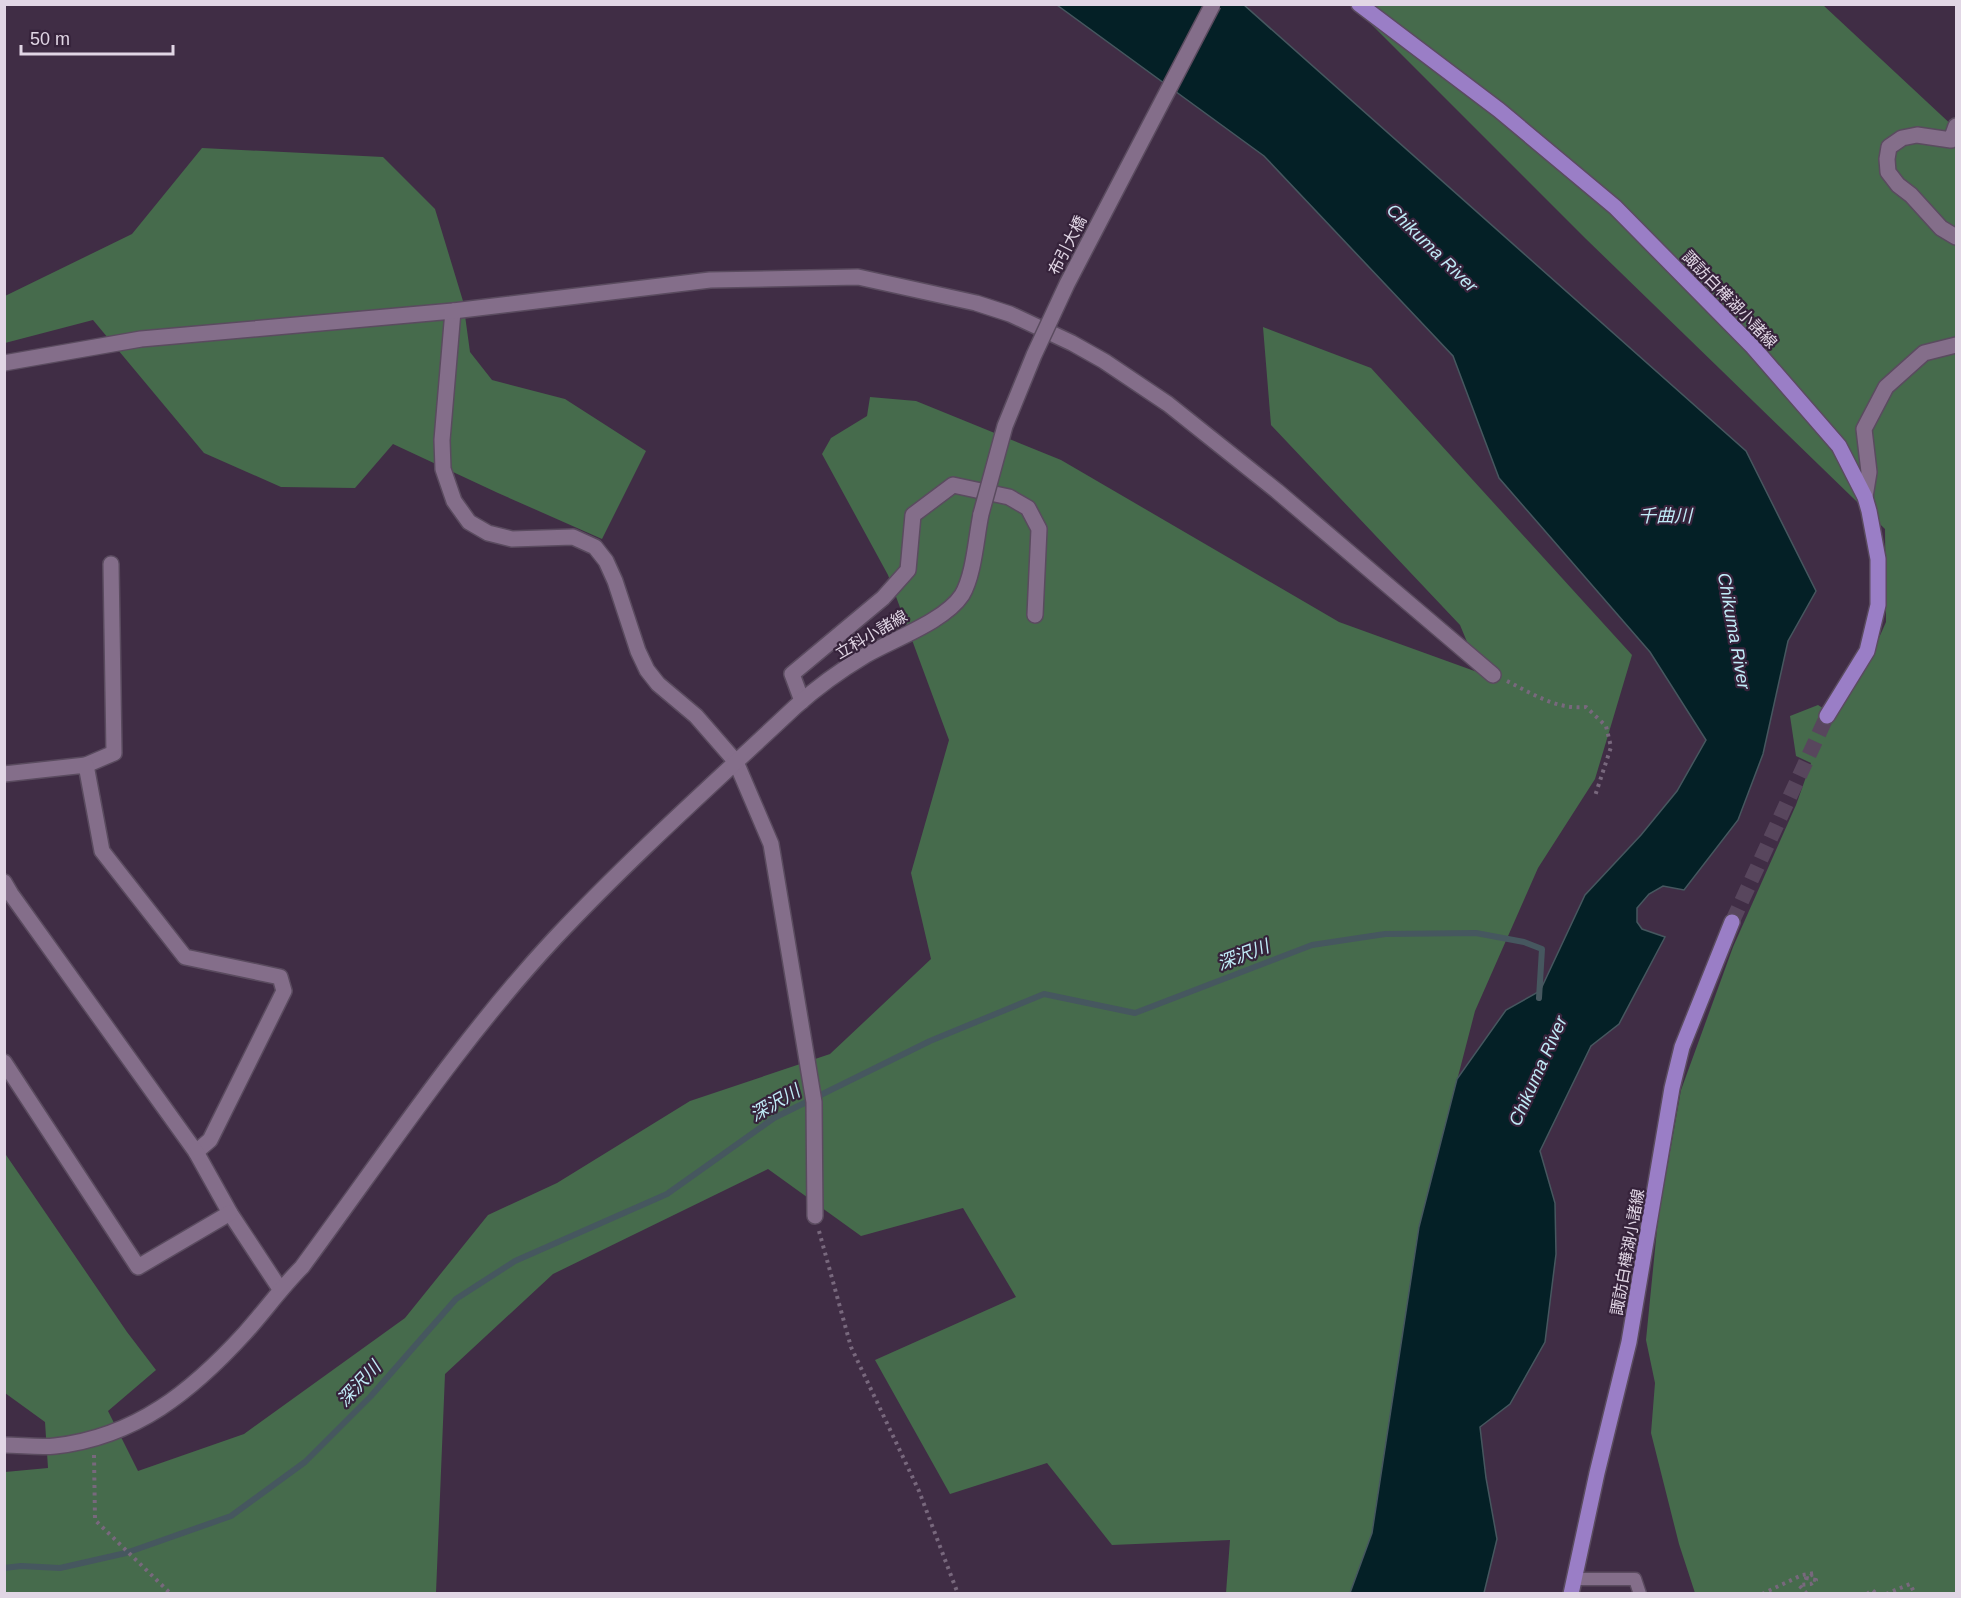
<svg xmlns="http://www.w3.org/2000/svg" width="1961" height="1598" font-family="Arial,'Noto Sans JP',sans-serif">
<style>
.green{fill:#466b4c}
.water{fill:#042026;stroke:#46575f;stroke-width:1.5}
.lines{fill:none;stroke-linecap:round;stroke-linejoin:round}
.stream{stroke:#46575f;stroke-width:6}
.primary-tunnel{stroke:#58465d;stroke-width:15;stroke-dasharray:15 8;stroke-linecap:butt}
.lane-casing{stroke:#5a4b5f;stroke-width:15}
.street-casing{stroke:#5a4b5f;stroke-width:18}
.secondary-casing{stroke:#5a4b5f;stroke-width:18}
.primary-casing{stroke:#5a4b5f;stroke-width:18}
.path{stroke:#78687d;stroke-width:4;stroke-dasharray:3 4.5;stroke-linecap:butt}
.lane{stroke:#846e8a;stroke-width:12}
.street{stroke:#846e8a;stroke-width:15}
.secondary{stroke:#846e8a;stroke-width:15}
.primary{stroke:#9a7ec6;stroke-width:15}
.secondary-bridge-casing{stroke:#5a4b5f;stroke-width:18;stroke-linecap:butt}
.secondary-bridge{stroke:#846e8a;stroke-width:15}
.labels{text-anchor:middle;stroke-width:4.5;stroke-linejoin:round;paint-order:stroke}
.street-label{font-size:16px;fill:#e1d6e5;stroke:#36233b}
.water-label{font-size:18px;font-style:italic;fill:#c0ebf7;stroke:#36233b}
</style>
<rect width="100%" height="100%" fill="#402d45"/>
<g class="green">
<path d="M1352,5H1823L1956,129V1593H1695L1679,1544L1651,1433L1655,1383L1646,1340L1658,1219L1681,1090L1733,947L1796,805L1811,763L1796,756L1790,716L1818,705L1832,714L1864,672L1886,622L1885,529L1585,238Z"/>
<path d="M202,148L383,157L435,209L463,301L470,352L492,380L565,399L646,451L602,539L498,493L393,444L355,488L281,487L204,453L93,320L5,343V296L132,234Z"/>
<path d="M1263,327L1371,368L1632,655L1595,779L1538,868L1475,1011L1419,1227L1372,1533L1350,1593H1226L1230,1540L1112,1545L1047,1463L950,1494L875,1360L1016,1297L963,1208L861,1236L768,1169L553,1274L445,1374L436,1593H5V1472L48,1468L45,1422L5,1393L4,1152L127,1332L156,1370L108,1411L138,1471L244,1434L405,1318L488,1215L557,1183L690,1101L830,1054L931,959L911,873L949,740L888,575L822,454L831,438L867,416L870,397L916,401L1061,460L1339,622L1480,673L1460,625L1271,425Z"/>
</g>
<path class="water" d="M1057,5H1244L1746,451L1816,591L1788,641L1763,754L1738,820L1684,890L1663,886L1649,894L1637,908V922L1642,929L1665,937L1619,1024L1591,1046L1540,1151L1555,1203L1556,1254L1545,1342L1510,1404L1480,1427L1486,1478L1497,1539L1484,1593H1350L1372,1533L1419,1227L1457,1079L1506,1010L1540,991L1585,895L1641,835L1677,791L1706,740L1650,652L1499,478L1453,356L1264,156Z"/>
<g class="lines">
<path class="stream" d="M4,1568L21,1566L60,1568L126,1553L231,1516L305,1462L371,1396L456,1299L515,1261L667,1194L774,1118L930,1041L1044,994L1135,1013L1312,945L1385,934L1476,933L1524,942L1542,949L1539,998"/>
<path class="primary-tunnel" d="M1732,922L1827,716"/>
<defs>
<path id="lane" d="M1575,1579H1635L1640,1594"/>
<g id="street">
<path d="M1956,126L1951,140L1917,135L1902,138L1889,147L1887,159L1888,172L1898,185L1911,195L1941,228L1956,237"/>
<path d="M453,311L442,440L443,469L454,501L469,522L488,533L512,539L573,537L595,547L606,561L615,581L638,651L647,670L658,684L696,716L736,762L771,844L814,1102L815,1216"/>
<path d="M4,363L141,339L453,311L710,280L858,277L976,303L1010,314L1072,343L1104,361L1168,404L1277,491L1493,675"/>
<path d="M1865,497L1869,472L1864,429L1886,387L1924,353L1956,345"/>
<path d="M802,701L792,674L883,598L908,570L913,515L953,485L1009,497L1028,508L1039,529L1035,615"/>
<path d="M86,765L114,753L111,564"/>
<path d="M4,774L86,765L102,851L185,957L280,977L284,991L210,1140L196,1152"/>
<path d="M4,882L11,894L196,1152L230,1213L280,1289"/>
<path d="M4,1062L138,1267L230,1213"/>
</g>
<path id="secondary" d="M4,1445C21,1445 39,1448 55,1446C136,1437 192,1391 245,1333C264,1312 281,1288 302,1267C384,1156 461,1039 555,938C631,857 714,783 795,707C816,688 841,670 866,655C894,639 945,621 962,595C974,575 976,538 981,514"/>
<g id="primary">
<path d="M1359,4L1499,110L1615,207L1753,347L1839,446L1865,497L1869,511L1878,559V605L1867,651L1827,716"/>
<path d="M1571,1594L1597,1473L1629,1342L1672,1088L1682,1047L1732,922"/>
</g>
</defs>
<use href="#lane" class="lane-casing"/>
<use href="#street" class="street-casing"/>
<use href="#secondary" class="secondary-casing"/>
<use href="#primary" class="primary-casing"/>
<g class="path">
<path d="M1507,681C1533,694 1557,710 1586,707L1606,726L1611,747L1595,796"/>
<path d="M819,1231L851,1347L919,1491L958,1594"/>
<path d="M94,1455L95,1520L171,1594"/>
<path d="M1762,1594L1802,1575L1815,1573L1806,1578L1816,1580L1811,1584L1799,1585L1807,1594"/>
<path d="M1867,1594L1872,1590L1877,1594"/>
<path d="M1886,1594L1910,1584L1915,1594"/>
</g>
<use href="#lane" class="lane"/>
<use href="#street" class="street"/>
<use href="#secondary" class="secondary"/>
<use href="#primary" class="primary"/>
<defs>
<path id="secondary-bridge" d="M981,514L1005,426L1034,355L1067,284L1213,4"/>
</defs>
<use href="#secondary-bridge" class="secondary-bridge-casing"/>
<use href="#secondary-bridge" class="secondary-bridge"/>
</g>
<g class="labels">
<g class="street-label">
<text transform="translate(1067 245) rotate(-63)" y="6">布引大橋</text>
<text transform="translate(1730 299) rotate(46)" y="6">諏訪白樺湖小諸線</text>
<text transform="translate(871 634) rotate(-30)" y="6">立科小諸線</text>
<text transform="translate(1627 1252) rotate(-80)" y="6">諏訪白樺湖小諸線</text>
</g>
<g class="water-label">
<text transform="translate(1432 248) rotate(44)" y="6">Chikuma River</text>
<text x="1665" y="522">千曲川</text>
<text transform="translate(1734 631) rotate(80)" y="6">Chikuma River</text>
<text transform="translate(1243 955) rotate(-21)" y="6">深沢川</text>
<text transform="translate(1538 1071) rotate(-66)" y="6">Chikuma River</text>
<text transform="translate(775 1103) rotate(-30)" y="6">深沢川</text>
<text transform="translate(359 1384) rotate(-47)" y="6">深沢川</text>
</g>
</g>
<rect width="1961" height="1598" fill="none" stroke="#e1d6e5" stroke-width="12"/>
<path d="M21 45v9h152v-9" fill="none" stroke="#e1d6e5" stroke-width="3"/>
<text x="30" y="45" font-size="18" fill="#e1d6e5" stroke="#36233b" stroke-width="4.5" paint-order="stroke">50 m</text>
</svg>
